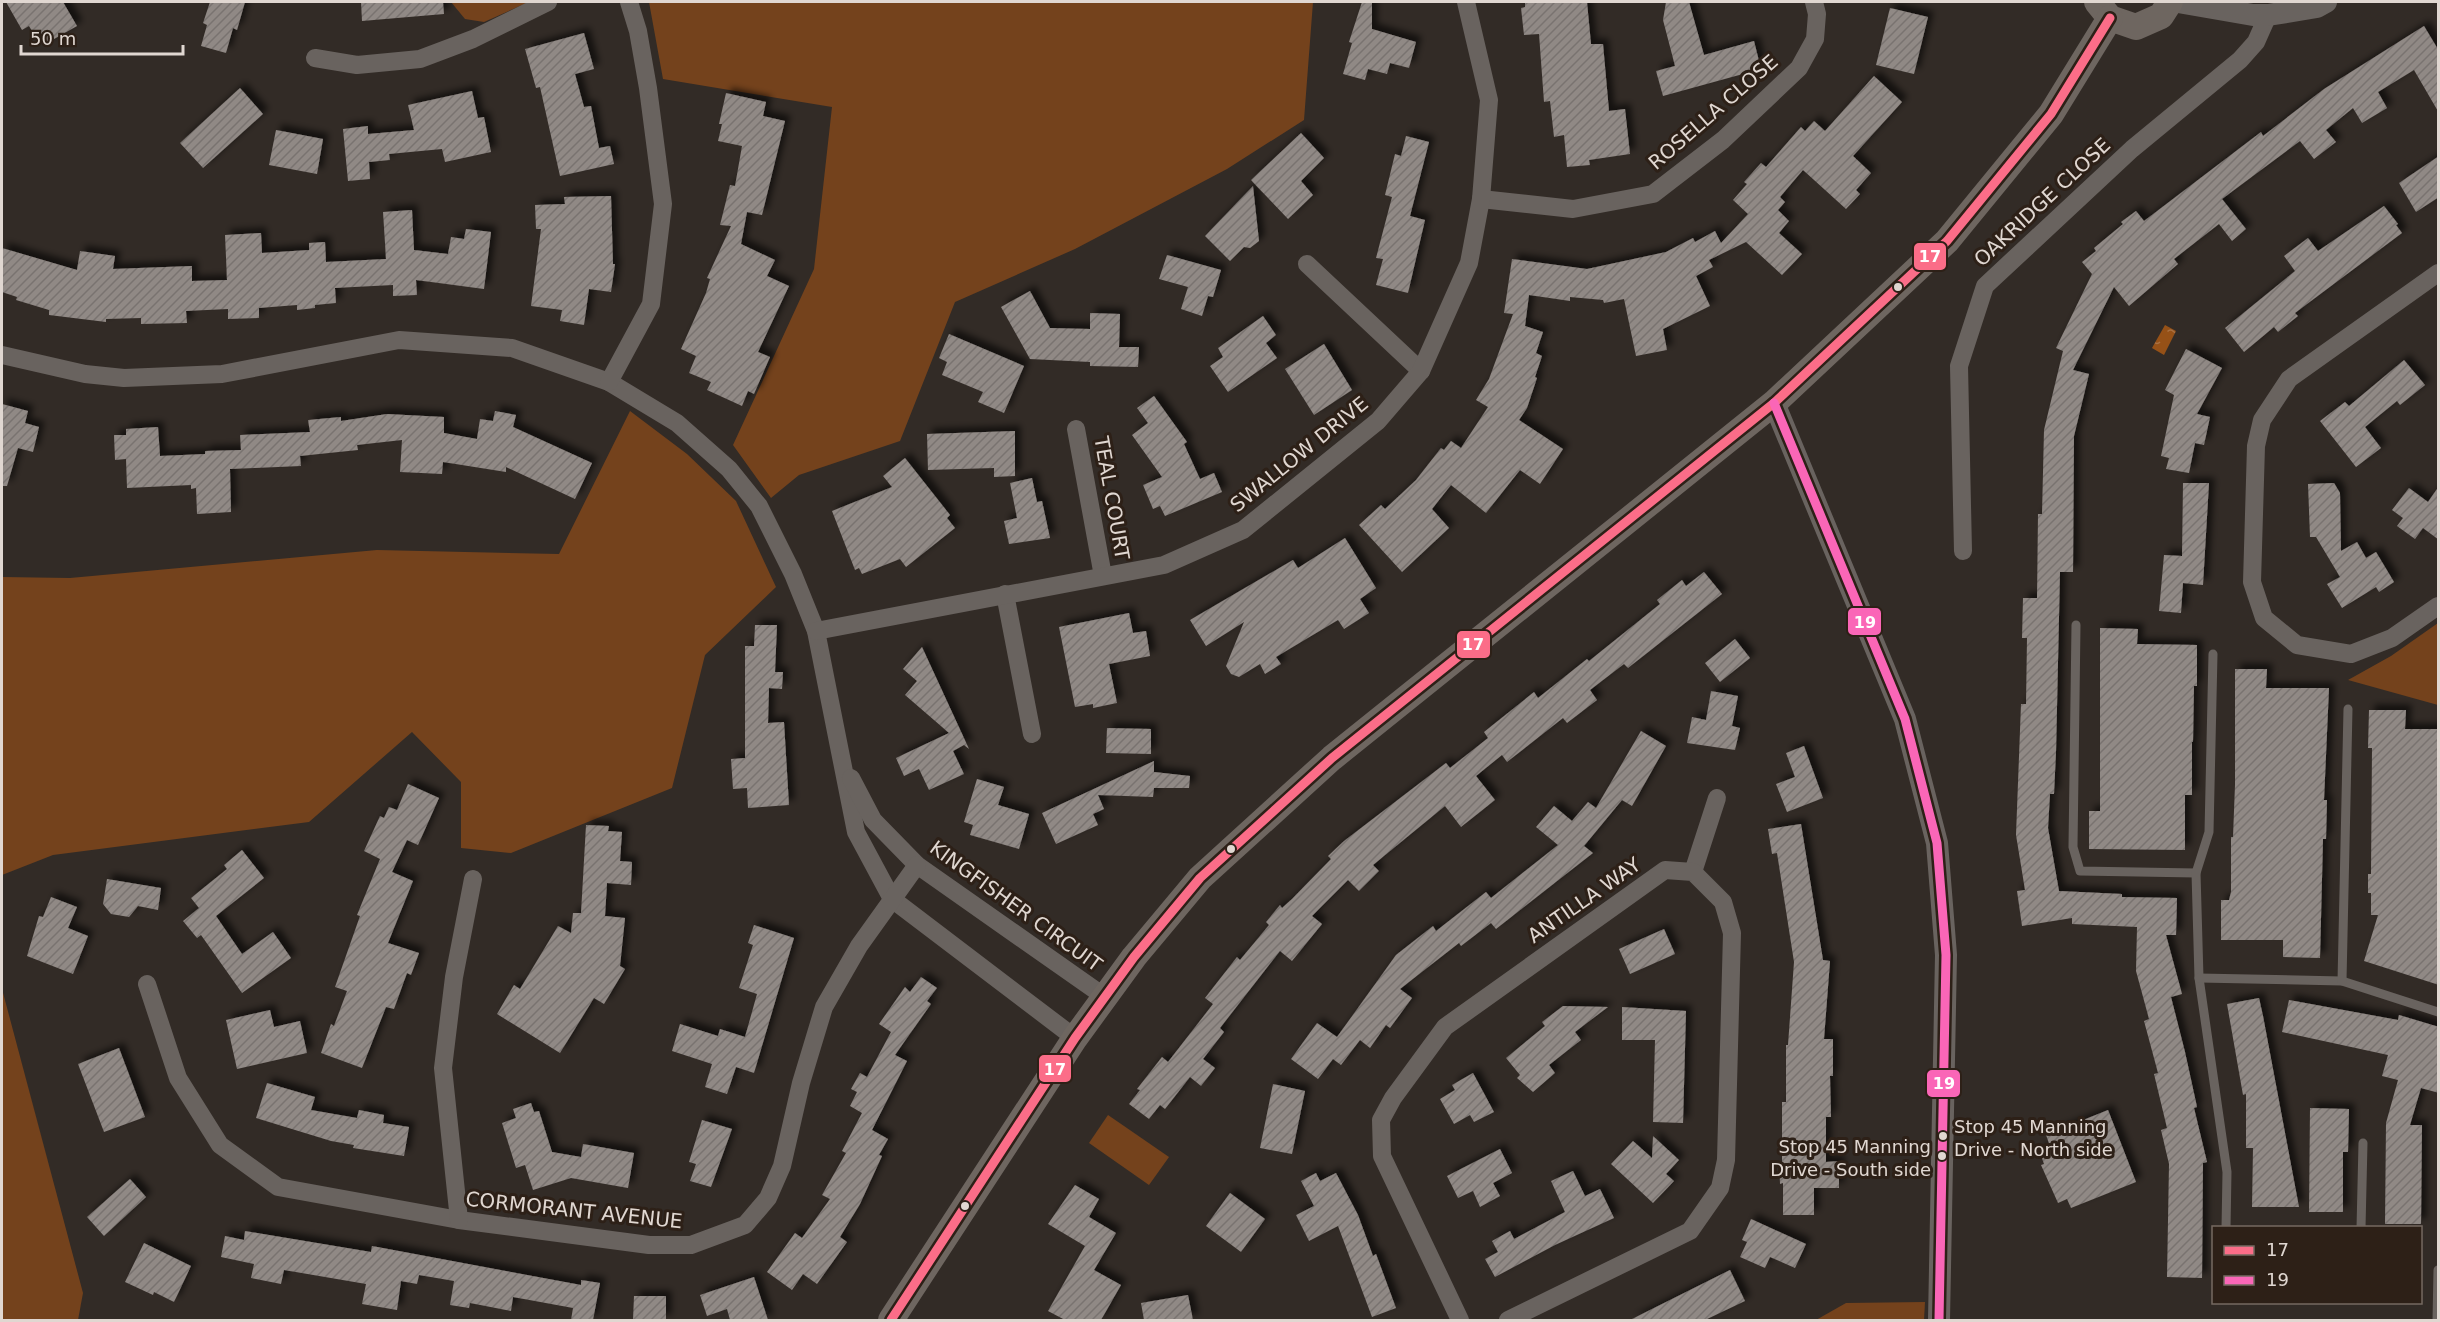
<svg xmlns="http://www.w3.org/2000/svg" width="2440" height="1322" font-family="'DejaVu Sans',sans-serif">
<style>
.park{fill:#74421c}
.water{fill:url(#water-ripples)}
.building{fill:url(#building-hatch);filter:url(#shadow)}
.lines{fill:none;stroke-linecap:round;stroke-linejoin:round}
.service{stroke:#69635f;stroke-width:9}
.minor{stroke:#69635f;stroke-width:18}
.tertiary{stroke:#69635f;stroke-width:22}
.secondary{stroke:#6e6660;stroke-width:26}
.bus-1-casing{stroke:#2d2017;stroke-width:14}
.bus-2-casing{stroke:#2d2017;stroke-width:14}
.bus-1{stroke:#fb6d88;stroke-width:9}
.bus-2{stroke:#fa66b7;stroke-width:9}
.bus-dot{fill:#e0d7d1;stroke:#2d2017;stroke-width:2}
.labels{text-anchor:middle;stroke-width:6;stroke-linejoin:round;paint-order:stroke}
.bus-label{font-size:18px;fill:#e0d7d1;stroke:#2d2017;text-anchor:start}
.street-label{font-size:20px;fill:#e0d7d1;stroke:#2d2017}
.line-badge{stroke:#2d2017;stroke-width:2}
.badge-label{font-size:16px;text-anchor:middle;font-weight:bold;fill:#fff}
</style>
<defs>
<pattern id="water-ripples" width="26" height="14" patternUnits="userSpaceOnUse" patternTransform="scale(1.5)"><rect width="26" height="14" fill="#965117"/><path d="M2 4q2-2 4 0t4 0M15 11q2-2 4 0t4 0" fill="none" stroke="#a97143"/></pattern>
<pattern id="building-hatch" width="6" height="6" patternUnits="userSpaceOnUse" patternTransform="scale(1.5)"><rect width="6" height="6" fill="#908985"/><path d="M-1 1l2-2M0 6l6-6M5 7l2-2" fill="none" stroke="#797370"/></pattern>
<filter id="shadow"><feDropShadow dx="5.5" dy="-5.5" stdDeviation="3" flood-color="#0009"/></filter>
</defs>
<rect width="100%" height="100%" fill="#322b26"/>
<g class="park">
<path d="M451,2H529L484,22L465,19Z"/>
<path d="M649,2H1313L1304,120L1227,169L1075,249L955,302L900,441L799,475L771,498L733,445L814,269L832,107L663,79Z"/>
<path d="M630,411L687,454L736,501L776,587L705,655L672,788L511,853L461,848V782L412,732L309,822L53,855L2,875V577L70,578L377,550L559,554Z"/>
<path d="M2438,623V705L2348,680L2391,656Z"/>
<path d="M2,989L83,1293L78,1320H2Z"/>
<path d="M1108,1115L1169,1157L1149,1185L1089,1143Z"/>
<path d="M1925,1302L1924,1320H1816L1846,1303Z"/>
</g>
<path class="water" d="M2165,325L2176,331L2164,355L2152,348Z"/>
<g class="building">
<path d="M6,2H63L77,26L47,43L41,33L35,36L29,26L22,30Z"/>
<path d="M210,2H245L237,30L233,28L226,53L201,46L207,25L203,23Z"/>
<path d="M361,2H443L444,14L362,21Z"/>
<path d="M1362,2H1372V29L1416,42L1409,68L1390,63L1387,74L1368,69L1365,80L1343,74L1352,43L1349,42Z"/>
<path d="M1525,2H1587L1591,44H1603L1609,111L1625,109L1630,154L1589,160L1590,165L1567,167L1564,135L1554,137L1550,101L1544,102L1539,34L1524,35L1521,8L1525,7Z"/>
<path d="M1666,2H1689L1704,55L1754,41L1761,69L1663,96L1656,71L1675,66L1663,20Z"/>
<path d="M1890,8L1928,17L1914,74L1876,65Z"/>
<path d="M2424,26L2439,51V113L2414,70L2378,92L2387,108L2362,123L2353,108L2326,130L2336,142L2314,159L2300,141L2222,199L2246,229L2232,241L2219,224L2174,259L2178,264L2129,306L2114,287L2073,370L2089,374L2074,436L2073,572H2060L2056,752L2054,794H2050L2048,828L2059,891L2122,894V897L2177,898L2176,935H2166L2182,994L2171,997L2185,1052L2197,1107L2194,1108L2207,1162L2203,1163L2202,1278L2167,1277L2169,1164L2161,1130L2167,1128L2154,1074L2158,1073L2144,1021L2149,1019L2136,971L2137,927L2072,924V918L2022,926L2017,891L2025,890L2016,835L2021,704H2026L2027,638H2022L2023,598H2037L2038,514H2042L2044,430L2063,351L2056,348L2092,274L2082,262L2096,251L2094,248L2123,224L2121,222L2136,211L2144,221L2261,132L2263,136L2324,89Z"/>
<path d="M584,33L594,69L575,74L584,107L591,106L599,148L610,146L614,164L560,176L540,87L536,88L525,49Z"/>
<path d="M1874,76L1902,102L1853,156L1871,173L1856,190L1860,194L1846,209L1803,170L1780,197L1785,202L1778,210L1789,221L1779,233L1802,254L1782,275L1746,242L1709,260L1713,267L1696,276L1710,306L1663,329L1667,350L1636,356L1624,299L1604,303L1603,300L1570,297V301L1529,295L1525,326L1543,332L1536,353L1542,356L1535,377L1537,378L1527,408L1519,420L1563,449L1540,484L1520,470L1486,513L1451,485L1432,509L1449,528L1402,572L1359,525L1381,505L1385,509L1416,480L1441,448L1444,450L1451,441L1461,448L1488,407L1476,400L1489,379L1513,314L1504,313L1512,259L1587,269L1666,252L1693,238L1695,242L1715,231L1721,243L1748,214L1733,200L1747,184L1744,182L1761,163L1766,167L1801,127L1805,131L1814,121L1825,131Z"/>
<path d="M240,88L263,114L203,168L180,143Z"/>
<path d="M472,91L478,118L484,117L491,152L445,162L442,149L389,154L390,160L369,162L370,179L348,181L343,129L368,126V134L414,130L408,105Z"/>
<path d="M726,93L766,102L763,116L785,121L762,215L747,212L741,244L775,260L767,276L789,286L758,352L770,357L754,394L748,391L742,406L707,390L711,382L689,373L696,356L681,349L706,293L710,279L707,278L731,226L720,225L730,185L735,186L742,146L718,141L722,124H719Z"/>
<path d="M276,130L323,139L317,174L269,165Z"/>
<path d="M1301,133L1324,158L1301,181L1313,195L1288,219L1251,180Z"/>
<path d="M1406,136L1429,142L1410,216L1425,220L1408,293L1376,285L1383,259L1376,258L1392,197L1385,195L1395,154L1401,156Z"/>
<path d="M2439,156V197L2416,212L2399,183Z"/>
<path d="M1253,186L1259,241L1250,248L1244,247L1230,261L1205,236Z"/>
<path d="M611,196L613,264H615L611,292L589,289L584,325L560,321L562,310L531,306L541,229H536L535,205L565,204L564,197Z"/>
<path d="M2384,206L2398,224L2396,225L2402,233L2295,313L2298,316L2278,332L2274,327L2244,352L2225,328L2295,271L2284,256L2308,238L2318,251Z"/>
<path d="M412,210L414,250L448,254L451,237L464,239L466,229L491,232L484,289L416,280L417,295L393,296V285L335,288L336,303L315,305V308L297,310V305L259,308V318L228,319V309L186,311L187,323L141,324V318L106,319V322L49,315V310L16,300L17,297L2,292V248L77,270L80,251L115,256L113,269L192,266V281L227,280L225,235L261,233L262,253L309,250V243L325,242L326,262L386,259L383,212Z"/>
<path d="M1167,255L1221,270L1213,297L1208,296L1202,316L1181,309L1188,287L1159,279Z"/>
<path d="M1030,291L1050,328L1090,329V313L1120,314L1119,347H1139L1138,367L1090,366V362L1030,359L1001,307Z"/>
<path d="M1263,316L1276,335L1266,343L1277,358L1228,392L1210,366L1223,357L1218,348Z"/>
<path d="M949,334L1024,366L1004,413L978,402L983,392L942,375L947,362L939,358Z"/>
<path d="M1324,344L1352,390L1314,415L1285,369Z"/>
<path d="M2186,349L2222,368L2197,414L2210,417L2204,445L2195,443L2189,473L2166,469L2169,458L2161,456L2174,395L2165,390Z"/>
<path d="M2404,360L2425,385L2400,405L2397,401L2365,427L2381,448L2356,467L2320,421L2345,402L2349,406Z"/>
<path d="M1154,396L1187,442L1184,444L1200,479L1214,473L1222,492L1165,516L1160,506L1153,509L1143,485L1162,477L1132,435L1148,423L1137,408Z"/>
<path d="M2,404L28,411L25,423L39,427L33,452L18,448L7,486H2Z"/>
<path d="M495,411L516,415L513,427L592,463L575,499L506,467V472L443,462L442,474L400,472L402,440L357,445L358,450L300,456L301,466L230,469L231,512L197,514L196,488L191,489V485L127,488L126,459L115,460L114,435H126V429L158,427L160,456L205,454V451L241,450L240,435L310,432L308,420L341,417V421L387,414L444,417V433L477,439L480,419L493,421Z"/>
<path d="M1015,431V476L994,477V468L928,470L927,434Z"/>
<path d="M905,458L950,515L947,518L955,528L906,567L900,559L862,574L859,568L855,570L832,511L892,487L883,476Z"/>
<path d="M1032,478L1037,502L1042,501L1050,538L1009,544L1004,521L1017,518L1010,483Z"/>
<path d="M2183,483H2209L2203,585L2183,583L2181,613L2159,611L2164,555L2182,556Z"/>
<path d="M2334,483L2340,493L2341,551L2357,542L2366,558L2376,552L2394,582L2379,592L2376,587L2342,608L2327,584L2340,577L2316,537H2310L2308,484Z"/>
<path d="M2439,486V540L2423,528L2415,539L2397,526L2403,518L2392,510L2409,488L2428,502Z"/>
<path d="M1345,538L1376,588L1360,599L1369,613L1344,629L1338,620L1276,657L1281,664L1265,674L1260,664L1239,677L1231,674L1226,666L1244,622L1206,646L1190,620L1293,560L1298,568Z"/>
<path d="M1704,572L1722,594L1628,668L1624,664L1590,690L1597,700L1567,723L1563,718L1507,762L1502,755L1476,776L1495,800L1461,827L1445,806L1373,865L1379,871L1359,891L1348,880L1312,916L1322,924L1292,961L1280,951L1220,1028L1224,1032L1203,1059L1215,1068L1201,1086L1190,1077L1165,1109L1160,1105L1149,1119L1129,1104L1140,1090L1137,1089L1162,1057L1168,1062L1213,1004L1205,998L1237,957L1240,960L1269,925L1266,922L1280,905L1282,908L1292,899L1331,859L1328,856L1344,841L1446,763L1450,768L1488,738L1484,732L1534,692L1538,698L1587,659L1589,661L1660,604L1657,600L1682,580L1686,586Z"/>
<path d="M1129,613L1133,633L1146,631L1150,656L1109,664L1117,703L1093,708V704L1075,707L1059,627Z"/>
<path d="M755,625H777L775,672H783L782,689L769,688L768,723L784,722L789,805L748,808L747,788L733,789L731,759L745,758V646H754Z"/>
<path d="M2100,628L2138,629L2137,644L2197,645V686H2194L2193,742H2192V795H2185V850L2089,849V811H2100Z"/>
<path d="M1735,639L1750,658L1720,682L1705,663Z"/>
<path d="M922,647L969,749L964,745L953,751L964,774L929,790L919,769L904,776L896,758L949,733L905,695L917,681L903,669Z"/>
<path d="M2235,669H2267L2266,688H2329L2324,800H2327L2326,839H2323L2320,958L2283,957V940H2221V900H2229L2231,892V837H2233L2235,785Z"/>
<path d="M1711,691L1738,696L1732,726L1740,728L1735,750L1687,743L1692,717L1706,720Z"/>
<path d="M2369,710H2406L2405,729H2439V985L2364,961L2378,915H2371V893H2368V874H2371L2372,748H2368Z"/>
<path d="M1107,728L1151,729V754L1106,753Z"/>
<path d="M1641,731L1666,746L1632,806L1622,800L1584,846L1593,853L1496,929L1491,923L1461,946L1459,943L1400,989L1412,998L1390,1028L1386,1025L1370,1048L1360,1040L1341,1065L1333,1059L1318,1079L1291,1059L1317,1023L1337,1037L1396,955L1433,926L1436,931L1486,892L1491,898L1558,845L1536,827L1554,806L1572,821L1588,802L1596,808Z"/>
<path d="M1804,746L1823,798L1787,812L1776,784L1795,777L1786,753Z"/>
<path d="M1154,761V772L1190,776L1189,788H1154L1153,797L1098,795L1104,809L1093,814L1098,825L1056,844L1042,813Z"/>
<path d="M977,779L1004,787L998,805L1029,814L1019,849L970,835L973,825L964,822Z"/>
<path d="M408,784L439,798L418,845L407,840L392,872L413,881L388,943L419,953L411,975L407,973L394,1009L386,1007L362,1068L321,1053L331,1024L334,1026L347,991L335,987L360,916L357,915L380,859L364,851L380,816L384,818L389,807L397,810Z"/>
<path d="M1801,824L1823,960L1830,961L1824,1039H1833V1076H1830L1831,1117H1826V1162L1839,1161V1188H1814V1215H1783V1183L1780,1184L1779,1162H1782V1102H1786V1045H1788L1794,962L1777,853L1772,854L1768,829Z"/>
<path d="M586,825L609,826L608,831L622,832L620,861L632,862L631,885L607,883L605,916L625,918L620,966L625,969L604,1004L594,998L560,1053L497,1014L514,985L520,989L558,926L571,933L573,913H581Z"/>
<path d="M242,850L264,878L216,916L242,954L273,932L291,958L242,993L201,935L197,938L183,921L199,908L191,898L227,869L224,865Z"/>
<path d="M107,879L161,888L158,910L138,906L129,917L111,914L103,904Z"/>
<path d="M51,897L77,907L68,928L88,936L73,974L27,956L39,916L43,917Z"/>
<path d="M754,925L794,938L754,1073L736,1067L727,1094L705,1087L712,1064L672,1051L680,1024L718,1036L720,1029L745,1037L757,994L739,988L753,945L748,943Z"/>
<path d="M1664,929L1675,954L1630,974L1619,949Z"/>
<path d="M921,977L937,988L927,1001L931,1004L895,1055L907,1061L872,1130L888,1139L879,1155L882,1156L860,1204L840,1237L847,1242L817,1284L803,1274L792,1290L767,1272L795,1233L802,1238L830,1199L822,1195L846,1153L842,1151L862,1113L850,1106L857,1092L851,1089L860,1073L867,1077L891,1032L879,1024L905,987L910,992Z"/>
<path d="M2259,998L2263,1016L2299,1207H2252L2253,1148H2246V1094L2243,1095L2227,1004Z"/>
<path d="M2289,1000L2398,1020L2399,1015L2439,1027V1093L2421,1088L2410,1125H2422L2421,1224H2385L2386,1123L2398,1080L2382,1076L2388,1055L2282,1032Z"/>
<path d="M1563,1006L1608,1007L1575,1032L1581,1040L1549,1065L1555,1073L1533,1092L1517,1078L1520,1075L1506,1058L1545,1026L1542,1022Z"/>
<path d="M1622,1007L1686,1011L1683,1123L1653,1122L1655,1040H1622Z"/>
<path d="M270,1010L274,1027L300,1021L307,1053L237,1069L226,1020Z"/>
<path d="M119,1048L145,1117L104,1132L78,1064Z"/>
<path d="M1473,1073L1494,1112L1474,1122L1470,1115L1454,1124L1440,1099L1455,1090L1452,1085Z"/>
<path d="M267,1083L315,1097L311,1110L357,1118L359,1110L384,1115L383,1123L409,1127L404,1156L353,1148L354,1145L331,1141L256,1118Z"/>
<path d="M1273,1084L1305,1091L1292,1154L1260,1148Z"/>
<path d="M531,1103L534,1112L539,1111L552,1152L581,1157L583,1144L634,1153L628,1188L571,1178L533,1190L525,1165L516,1168L502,1123L516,1118L513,1109Z"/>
<path d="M2310,1108L2349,1109L2348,1152H2343V1212H2309Z"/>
<path d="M2108,1110L2136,1182L2071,1208L2067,1199L2058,1203L2041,1165L2044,1164L2039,1150L2050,1146L2046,1135Z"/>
<path d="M702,1120L732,1129L711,1187L690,1181L696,1164L689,1162Z"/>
<path d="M1653,1136L1679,1160L1666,1174L1674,1181L1653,1203L1611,1164L1633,1141L1652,1158Z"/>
<path d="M1500,1149L1512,1173L1493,1183L1500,1196L1480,1207L1473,1191L1458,1198L1447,1176Z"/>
<path d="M1573,1171L1585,1196L1600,1189L1614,1218L1555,1245L1495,1277L1485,1259L1498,1252L1492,1241L1510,1231L1514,1239L1565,1212L1551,1181Z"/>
<path d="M1316,1173L1320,1181L1336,1173L1358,1215L1373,1256L1376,1254L1396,1308L1372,1317L1338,1226L1309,1241L1296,1215L1314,1206L1301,1181Z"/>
<path d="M130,1179L146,1197L104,1236L87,1217Z"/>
<path d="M1075,1185L1099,1199L1089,1217L1116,1233L1094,1270L1121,1285L1101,1320H1065L1048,1311L1085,1246L1048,1224Z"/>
<path d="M1230,1193L1265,1219L1241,1252L1206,1226Z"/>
<path d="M1751,1219L1806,1244L1795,1268L1770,1257L1765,1268L1740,1257L1747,1242L1742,1240Z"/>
<path d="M245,1231L371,1252L372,1246L581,1285V1280L600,1283L593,1320H571L573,1308L513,1297L511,1311L470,1303L469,1308L450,1305L454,1281L419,1275L417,1284L401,1281L397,1310L362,1304L366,1284L284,1270L281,1284L251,1278L254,1264L221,1257L225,1236L244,1240Z"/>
<path d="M144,1243L191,1266L174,1302L154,1292L153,1295L125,1282Z"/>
<path d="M1730,1270L1745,1301L1705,1320H1630Z"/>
<path d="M754,1277L768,1320H730L727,1309L707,1316L700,1295Z"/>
<path d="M1188,1295L1193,1320H1144L1141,1303Z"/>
<path d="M634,1296H666V1320H633Z"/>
</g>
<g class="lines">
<g class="service">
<path d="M2076,625L2073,847L2080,871L2196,873"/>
<path d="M2213,654L2209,832L2196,873L2199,978L2227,1172L2226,1228"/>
<path d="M2199,978L2342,981L2438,1012"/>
<path d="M2342,981L2348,709"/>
<path d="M2361,1228L2363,1143"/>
<path d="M2437,1320L2438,1270"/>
</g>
<g class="minor">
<path d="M315,58L357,65L420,59L473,39L548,2"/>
<path d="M1481,199L1573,209L1653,194L1723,140L1799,68L1815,39L1817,14L1814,2"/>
<path d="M1307,264L1421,371"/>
<path d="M2438,273L2289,379L2262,420L2256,446L2252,582L2264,618L2297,645L2351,654L2392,638L2438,606"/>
<path d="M2,355L85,374L124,378L222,374L399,340L512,348L609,382L677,423L729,469L759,506L793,574L816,631L856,832L892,899L1075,1038"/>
<path d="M609,382L651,304L663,204L648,88L638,31L629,2"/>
<path d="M1076,429L1103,576"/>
<path d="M1963,551L1959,366L1985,286L2132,149L2240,60L2256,42L2268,15"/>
<path d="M1005,594L1032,734"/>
<path d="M816,631L1164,565L1243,530L1378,421L1421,371L1469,263L1481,199L1489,100L1466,2"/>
<path d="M851,778L873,820L917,865L1105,997"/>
<path d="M1693,872L1717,798"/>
<path d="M147,984L178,1078L220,1145L278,1187L459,1220L649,1245H691L745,1225L768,1198L782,1166L801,1083L824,1007L859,946L917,865"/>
<path d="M459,1220L443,1068L454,977L473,879"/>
<path d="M1460,1320L1382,1156L1381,1120L1393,1098L1445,1027L1665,870L1693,872L1723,902L1732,933L1726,1160L1720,1188L1690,1231L1508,1320"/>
</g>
<g class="tertiary">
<path d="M2178,2L2253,15H2268L2317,7L2326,2"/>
<path d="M1774,403L1905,719L1937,843L1946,955L1939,1320"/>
</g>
<g class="secondary">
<path d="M2097,2L2110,18L2136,27L2161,16L2170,2"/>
<path d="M891,1320L1075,1038L1134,957L1200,878L1332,758L1774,403L1947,241L2051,114L2110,18"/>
</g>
<defs>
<path id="bus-1" d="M891,1320L1075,1038L1134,957L1200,878L1332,758L1774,403L1947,241L2051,114L2110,18"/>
<path id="bus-2" d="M1774,403L1905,719L1937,843L1946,955L1939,1320"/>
</defs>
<use href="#bus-1" class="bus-1-casing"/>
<use href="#bus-2" class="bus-2-casing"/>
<use href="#bus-1" class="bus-1"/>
<use href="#bus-2" class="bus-2"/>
</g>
<g class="bus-dot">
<circle cx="1898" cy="287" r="5"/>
<circle cx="1231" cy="849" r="5"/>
<circle cx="1943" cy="1136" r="5"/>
<circle cx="1942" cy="1156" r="5"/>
<circle cx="965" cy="1206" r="5"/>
</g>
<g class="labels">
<g class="bus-label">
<text x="1954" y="1133">Stop 45 Manning<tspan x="1954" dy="23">Drive - North side</tspan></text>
<text x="1931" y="1153" text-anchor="end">Stop 45 Manning<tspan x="1931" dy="23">Drive - South side</tspan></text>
</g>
<g class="street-label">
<text transform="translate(1713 112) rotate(-41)" y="7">ROSELLA CLOSE</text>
<text transform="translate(2042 202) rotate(-43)" y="7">OAKRIDGE CLOSE</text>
<text transform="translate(1299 454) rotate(-39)" y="7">SWALLOW DRIVE</text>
<text transform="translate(1112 498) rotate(80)" y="7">TEAL COURT</text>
<text transform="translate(1584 900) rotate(-35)" y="7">ANTILLA WAY</text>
<text transform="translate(1016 906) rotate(36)" y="7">KINGFISHER CIRCUIT</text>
<text transform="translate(574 1210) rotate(6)" y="7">CORMORANT AVENUE</text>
</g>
</g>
<g class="line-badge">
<rect x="1913" y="242" width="34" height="29" rx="6" fill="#fb6d88"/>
<rect x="1847" y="607" width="35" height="29" rx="6" fill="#fa66b7"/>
<rect x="1456" y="630" width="35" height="29" rx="6" fill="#fb6d88"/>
<rect x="1038" y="1054" width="34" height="29" rx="6" fill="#fb6d88"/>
<rect x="1926" y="1069" width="35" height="29" rx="6" fill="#fa66b7"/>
</g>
<g class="badge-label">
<text x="1930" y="262">17</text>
<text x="1865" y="628">19</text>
<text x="1473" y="650">17</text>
<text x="1055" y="1075">17</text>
<text x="1944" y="1089">19</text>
</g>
<rect width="2440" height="1322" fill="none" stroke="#e0d7d1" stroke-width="6"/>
<rect x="2212" y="1226" width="210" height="78" fill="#2d2017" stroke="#756961" stroke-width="1.5"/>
<rect x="2224" y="1246" width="30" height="9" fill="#fb6d88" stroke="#756961" stroke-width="1.5"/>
<text x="2266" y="1256" font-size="18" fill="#e0d7d1">17</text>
<rect x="2224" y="1276" width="30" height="9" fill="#fa66b7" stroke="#756961" stroke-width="1.5"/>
<text x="2266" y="1286" font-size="18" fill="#e0d7d1">19</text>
<path d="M21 45v9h162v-9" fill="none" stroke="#e0d7d1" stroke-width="3"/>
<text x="30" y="45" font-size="18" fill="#e0d7d1" stroke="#2d2017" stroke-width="4.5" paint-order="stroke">50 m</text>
</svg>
